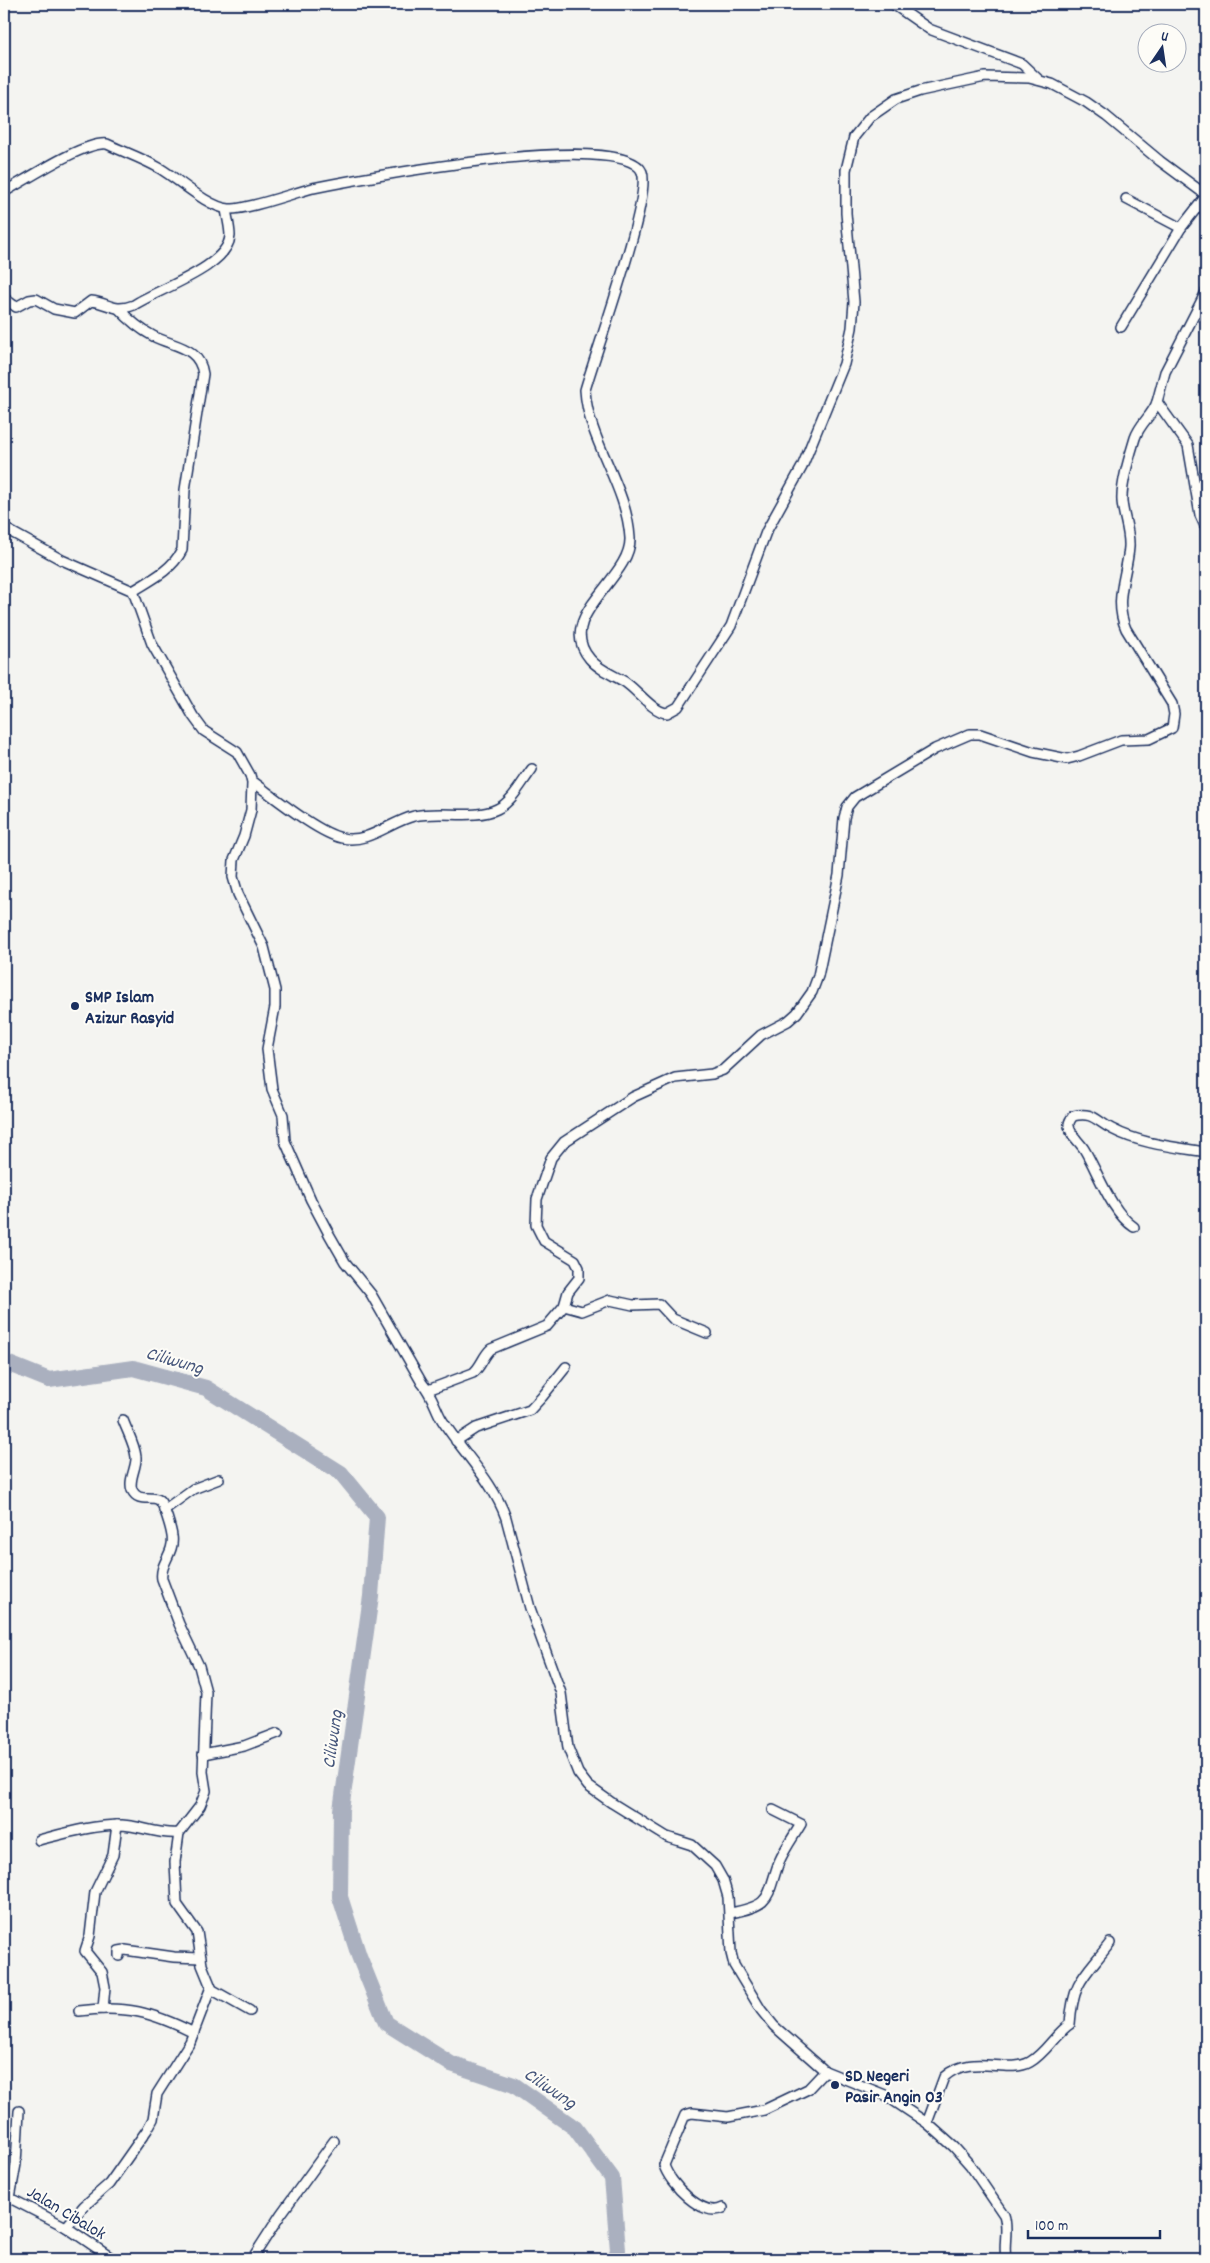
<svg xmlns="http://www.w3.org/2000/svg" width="1210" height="2263" font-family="Dekko,sans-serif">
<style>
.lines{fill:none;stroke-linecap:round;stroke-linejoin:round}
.river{stroke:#aab0bf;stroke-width:16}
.minor-casing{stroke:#1b2f5e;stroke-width:12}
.minor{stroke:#fdfcf7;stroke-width:9}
.poi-dot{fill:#1b2f5e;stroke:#fdfcf7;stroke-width:2}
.labels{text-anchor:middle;stroke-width:4;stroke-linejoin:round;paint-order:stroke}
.poi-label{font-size:18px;font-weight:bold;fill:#1b2f5e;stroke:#fdfcf7;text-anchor:start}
.street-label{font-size:18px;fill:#1b2f5e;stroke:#fdfcf7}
.water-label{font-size:19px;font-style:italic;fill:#46567b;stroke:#fdfcf7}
</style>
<rect width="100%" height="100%" fill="#f4f4f1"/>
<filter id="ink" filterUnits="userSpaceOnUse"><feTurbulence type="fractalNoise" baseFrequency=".02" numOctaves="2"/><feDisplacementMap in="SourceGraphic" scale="10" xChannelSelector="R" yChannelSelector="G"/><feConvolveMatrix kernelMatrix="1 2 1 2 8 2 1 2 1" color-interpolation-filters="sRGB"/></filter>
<g filter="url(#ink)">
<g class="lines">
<path class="river" d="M4,1362L49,1380L133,1368L206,1388L341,1473L377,1517L371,1596L341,1810L340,1897L359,1956L386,2023L451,2064L514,2085L575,2128L612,2178L618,2250L615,2259"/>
<defs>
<g id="minor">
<path d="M893,4L929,29L1022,64L1039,80"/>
<path d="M4,192C26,180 84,141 107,144C124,152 144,159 161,169C179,180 208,207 229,209C247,210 293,193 313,188C357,179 625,128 642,172C652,198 595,354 585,390C588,441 627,486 630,538C632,579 553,616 590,659C598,669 613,675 625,682C637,690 653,712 667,713L678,707L731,626L766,532L802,467L844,364L852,328L854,302L846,213V170L854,137L870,117L896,99L920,91L985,77L1029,78L1052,84L1086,102L1106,116L1160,161L1206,195"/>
<path d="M1126,199L1181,228"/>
<path d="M1206,292L1165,372L1157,402L1188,445L1200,515L1206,528"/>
<path d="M4,298L16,307L29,300L36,299L54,309L75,313L91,301C110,303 113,313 134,305C158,289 228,267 230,236C230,227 227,217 226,209"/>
<path d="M119,309C129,320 140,329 153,336C174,347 199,346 203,374L185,490L182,550C172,570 151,580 133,591"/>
<path d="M1121,327L1181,228L1206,196"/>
<path d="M4,528L62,560L133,591L152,644L193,716L204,731L237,752L250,775L252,783L251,810L244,836L234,860L233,877L238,894L264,947L275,990V1007L267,1049L272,1089L283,1115L285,1141L311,1200L329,1234L345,1262L371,1294L422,1383C432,1394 435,1408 442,1420C463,1453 493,1481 506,1518L530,1608L561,1693L568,1748L578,1773L588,1786L612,1803L667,1837L692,1845L715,1866L723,1880L728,1897L731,1953L734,1965L761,2010L774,2026L825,2071L885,2095L927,2123L954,2147L970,2165L1004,2215C1009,2229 1003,2244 1006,2259"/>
<path d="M252,781C273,796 318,833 342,838C368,844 390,822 414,816C441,810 474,820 497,809C512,802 522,782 532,769"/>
<path d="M1134,1227C1111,1212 1098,1172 1084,1149C1079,1141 1070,1135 1069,1126C1068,1122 1071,1119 1073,1116C1093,1111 1096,1121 1112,1129C1140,1144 1175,1147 1206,1152"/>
<path d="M564,1306L568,1292L579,1278V1268L575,1260L544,1241L536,1225L537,1199L551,1158L564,1142L633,1097L675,1078L712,1074L723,1070L761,1035L788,1021L797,1013L812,992L818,976L839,875L844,818L847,807L855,797L935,749L970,734H980L1033,752L1067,759L1079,756L1121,740L1149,739L1172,728L1174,714L1172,704L1126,629C1113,600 1127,576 1129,547C1130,531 1123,516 1122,501C1121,483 1130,455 1135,438C1140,423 1152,416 1157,402"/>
<path d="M428,1390L473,1373C481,1367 483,1356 491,1349L547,1326L564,1306L582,1311L610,1300L633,1305L659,1304L673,1319L707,1333"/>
<path d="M456,1441L476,1428L530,1410L542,1397L566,1367"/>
<path d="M164,1510L193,1489L219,1479"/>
<path d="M203,1754L244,1746L278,1733"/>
<path d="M39,1840C66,1833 93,1825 122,1825C142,1826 158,1835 179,1833"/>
<path d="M730,1913C773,1905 766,1898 779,1862C785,1848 794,1836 801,1824L773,1810"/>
<path d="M119,1956V1951L125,1950L174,1957L201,1958"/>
<path d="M211,1989L250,2011"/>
<path d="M103,2009L105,1987L102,1972L85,1951L90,1936L95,1892L113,1855L117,1825"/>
<path d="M79,2011C126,2005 152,2012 194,2033"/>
<path d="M927,2123L944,2077C971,2052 1007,2075 1030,2062C1046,2053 1055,2034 1070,2024C1073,1980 1085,1976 1110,1943"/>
<path d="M4,2195L66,2227L113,2259"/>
<path d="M10,2198L16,2164L19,2111"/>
<path d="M723,2208C703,2219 669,2183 664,2165L685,2115L692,2113L728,2117L764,2110L808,2089L825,2071"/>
<path d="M66,2227L84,2206L109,2184L147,2130L153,2119L157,2094L190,2042L211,1987L202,1965L197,1932L177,1904L175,1862L179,1833L200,1806L206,1791L203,1772L206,1692L199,1666L179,1624L162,1579C159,1564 175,1553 172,1536C171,1529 164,1504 159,1500C151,1495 138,1503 132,1490C128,1480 137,1467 136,1457C135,1445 127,1431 123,1420"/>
<path d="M252,2259L281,2214L334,2141"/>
</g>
</defs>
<use href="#minor" class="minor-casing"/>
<use href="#minor" class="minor"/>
</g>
</g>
<g class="poi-dot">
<circle cx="75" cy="1006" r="5"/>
<circle cx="835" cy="2085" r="5"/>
</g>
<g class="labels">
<g class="poi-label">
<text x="85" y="1002">SMP Islam<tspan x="85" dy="21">Azizur Rasyid</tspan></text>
<text x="845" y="2081">SD Negeri<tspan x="845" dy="21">Pasir Angin 03</tspan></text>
</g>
<g class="street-label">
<text transform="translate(67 2212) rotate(31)" y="6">Jalan Cibalok</text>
</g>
<g class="water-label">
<text transform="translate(175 1359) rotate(16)" y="7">Ciliwung</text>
<text transform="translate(331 1739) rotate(-82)" y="7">Ciliwung</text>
<text transform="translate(551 2087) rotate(34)" y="7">Ciliwung</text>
</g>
</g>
<rect width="1210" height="2263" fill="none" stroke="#fdfcf7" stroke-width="20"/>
<rect x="10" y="10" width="1190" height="2243" fill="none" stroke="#1b2f5e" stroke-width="2" filter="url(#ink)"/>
<g transform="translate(1162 48) rotate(13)"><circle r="24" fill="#fdfcf7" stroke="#a3aaba"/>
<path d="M0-4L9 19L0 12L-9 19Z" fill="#1b2f5e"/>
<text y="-8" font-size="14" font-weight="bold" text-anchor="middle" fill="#1b2f5e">U</text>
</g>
<path d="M1028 2230v8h132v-8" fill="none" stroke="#1b2f5e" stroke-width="2.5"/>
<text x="1035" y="2230" font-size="15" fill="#1b2f5e" stroke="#fdfcf7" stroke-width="4" paint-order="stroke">100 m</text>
</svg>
